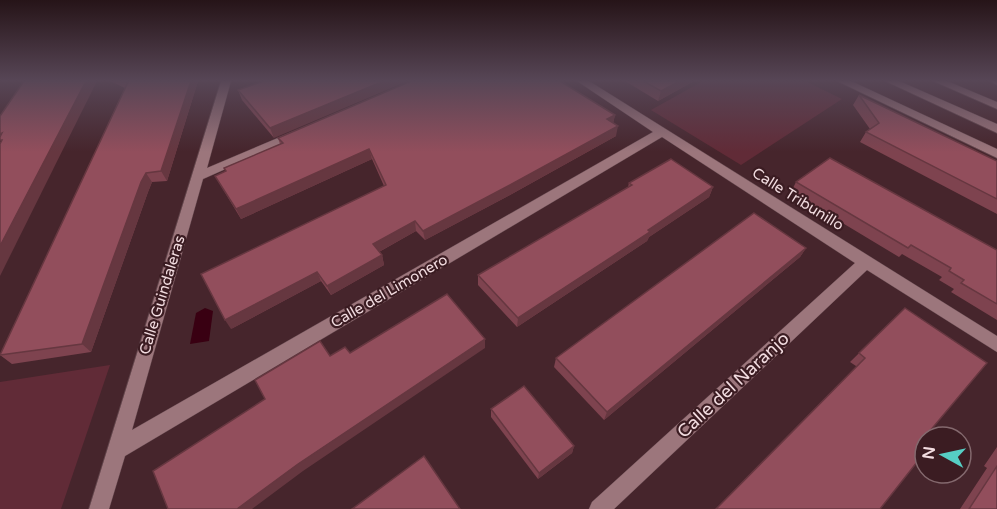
<svg xmlns="http://www.w3.org/2000/svg" width="997" height="509" font-family="'Varela Round',sans-serif">
<style>
.green{fill:#612b37}
.water{fill:#390012}
.lines{fill:none;stroke-linecap:round;stroke-linejoin:round}
.minor-casing{stroke:#5f4349;stroke-width:1}
.minor{fill:#9c767c;fill-rule:evenodd}
.wall{fill:#7e434f}
.shaded-wall{fill:#663740}
.building{fill:#924e5c;stroke:#663740;stroke-width:1.5}
.labels{text-anchor:middle;stroke-width:4.5;stroke-linejoin:round;paint-order:stroke}
.street-label{font-size:15px;fill:#f2dce0;stroke:#3b1c22}
.near-street-label{font-size:18px;fill:#f2dce0;stroke:#3b1c22}
</style>
<rect width="100%" height="100%" fill="#46252c"/>
<g class="green">
<path d="M703,81H805L842,99L741,165L651,110Z"/>
<path d="M110,365L61,509H0V382Z"/>
</g>
<path class="water" d="M205,308L213,311L209,341L190,344L196,313Z"/>
<g class="lines">
<defs>
<g id="minor">
<path d="M221,81H231L207,168L292,132H300L302,135L203,179L132,430L653,132L577,81H589L997,336V352L867,270L614,509H589L592,502L855,263L662,137L125,456L109,509H89Z"/>
<path d="M837,81H851L997,149V158Z"/>
<path d="M885,81H899L997,124V133Z"/>
<path d="M933,81H947L997,102V109Z"/>
<path d="M990,81H997V85Z"/>
</g>
</defs>
<use href="#minor" class="minor-casing"/>
<use href="#minor" class="minor"/>
</g>
<g class="wall">
<path d="M110,81H198L167,181L152,182L148,192L91,352L12,364L0,355L125,88Z"/>
<path d="M264,81L274,138L242,100L238,90Z"/>
<path d="M625,81H694L658,101Z"/>
<path d="M859,95L997,161V214L860,142L866,132L870,129L853,105Z"/>
<path d="M615,115L613,123L616,136L510,195L425,240L416,231L379,252L382,255L384,265L331,295L321,281L231,329L384,186L372,159L241,219L215,176L226,171L224,168L280,144L278,138Z"/>
<path d="M796,182L997,250V320L951,292L954,289L939,280L942,277L902,254L899,257L791,192Z"/>
<path d="M629,183L713,187L709,197L649,237L647,241L517,327L478,285V275L628,187Z"/>
<path d="M806,248L800,257L604,420L554,367L556,358Z"/>
<path d="M905,308L924,438L856,366L850,362Z"/>
<path d="M491,409L574,446L572,453L538,479L491,417Z"/>
<path d="M997,447V509H960L987,468L984,466Z"/>
</g>
<g class="shaded-wall">
<path d="M86,81H97L0,276V246Z"/>
<path d="M191,81H198L167,181L161,171Z"/>
<path d="M384,81H408L274,138L270,128Z"/>
<path d="M680,81H694L658,101L661,91Z"/>
<path d="M615,115L613,124L607,119Z"/>
<path d="M618,126L616,136L510,195L425,240L423,231Z"/>
<path d="M369,149L372,159L241,219L236,209Z"/>
<path d="M146,173L152,182L148,192L91,352L82,344L141,182Z"/>
<path d="M713,187L709,197L649,237L647,241L517,327L518,318L648,230Z"/>
<path d="M415,221L416,231L375,254L373,244Z"/>
<path d="M806,248L800,257L604,420L607,412Z"/>
<path d="M382,255L384,265L331,295L327,286Z"/>
<path d="M317,272L321,281L231,329L225,320Z"/>
<path d="M485,339V348L303,471L252,509H237L298,464Z"/>
<path d="M574,446L572,453L538,479L539,473Z"/>
</g>
<g class="building">
<path d="M24,81H86L0,246V144L2,140H0V137L2,133L0,134V116Z"/>
<path d="M124,81H191L161,171L146,173L141,182L82,344L0,355L128,82Z"/>
<path d="M264,81H384L270,128L238,90Z"/>
<path d="M411,81H560L615,115L607,119L618,126L510,185L423,231L415,221L373,244L382,255L327,286L317,272L225,320L201,274L386,185L369,149L236,209L215,176L226,171L224,168L283,143L278,138Z"/>
<path d="M643,81H680L661,91Z"/>
<path d="M859,95L997,161V199L866,132L879,123Z"/>
<path d="M830,158L997,250V304L961,283L964,280L949,271L951,268L911,245L908,248L796,182Z"/>
<path d="M671,159L713,187L648,230L650,232L518,318L478,275L632,185L629,183Z"/>
<path d="M754,213L806,248L607,412L556,358Z"/>
<path d="M447,294L485,339L298,464L237,509H168L153,471L265,399L255,380L320,341L330,356L345,347L350,353Z"/>
<path d="M905,308L987,363L924,438L925,452L880,509H716L865,358L859,353Z"/>
<path d="M524,386L574,446L539,473L491,409Z"/>
<path d="M424,456L460,509H352Z"/>
<path d="M997,466V509H969Z"/>
</g>
<linearGradient id="sky" x2="0" y2="1"><stop stop-color="#261418"/><stop offset="0.53" stop-color="#574656"/><stop offset="1" stop-color="#574656" stop-opacity="0"/></linearGradient>
<rect width="997" height="152" fill="url(#sky)"/>
<g class="labels">
<g class="street-label">
<text transform="translate(798 199) rotate(32)" y="5">Calle Tribunillo</text>
<text transform="translate(389 291) rotate(-30)" y="5">Calle del Limonero</text>
<text transform="translate(162 295) rotate(-73)" y="5">Calle Guindaleras</text>
</g>
<g class="near-street-label">
<text transform="translate(733 385) rotate(-43)" y="6">Calle del Naranjo</text>
</g>
</g>
<g transform="translate(943 455) rotate(278)"><circle r="28" fill="#3b1c22" stroke="#84696e" stroke-width="1.5"/>
<path d="M0-4.5L10 22L0 15L-10 22Z" fill="#56cec4"/>
<text y="-9" font-size="16" font-weight="bold" text-anchor="middle" fill="#f2dce0">N</text>
</g>
</svg>
